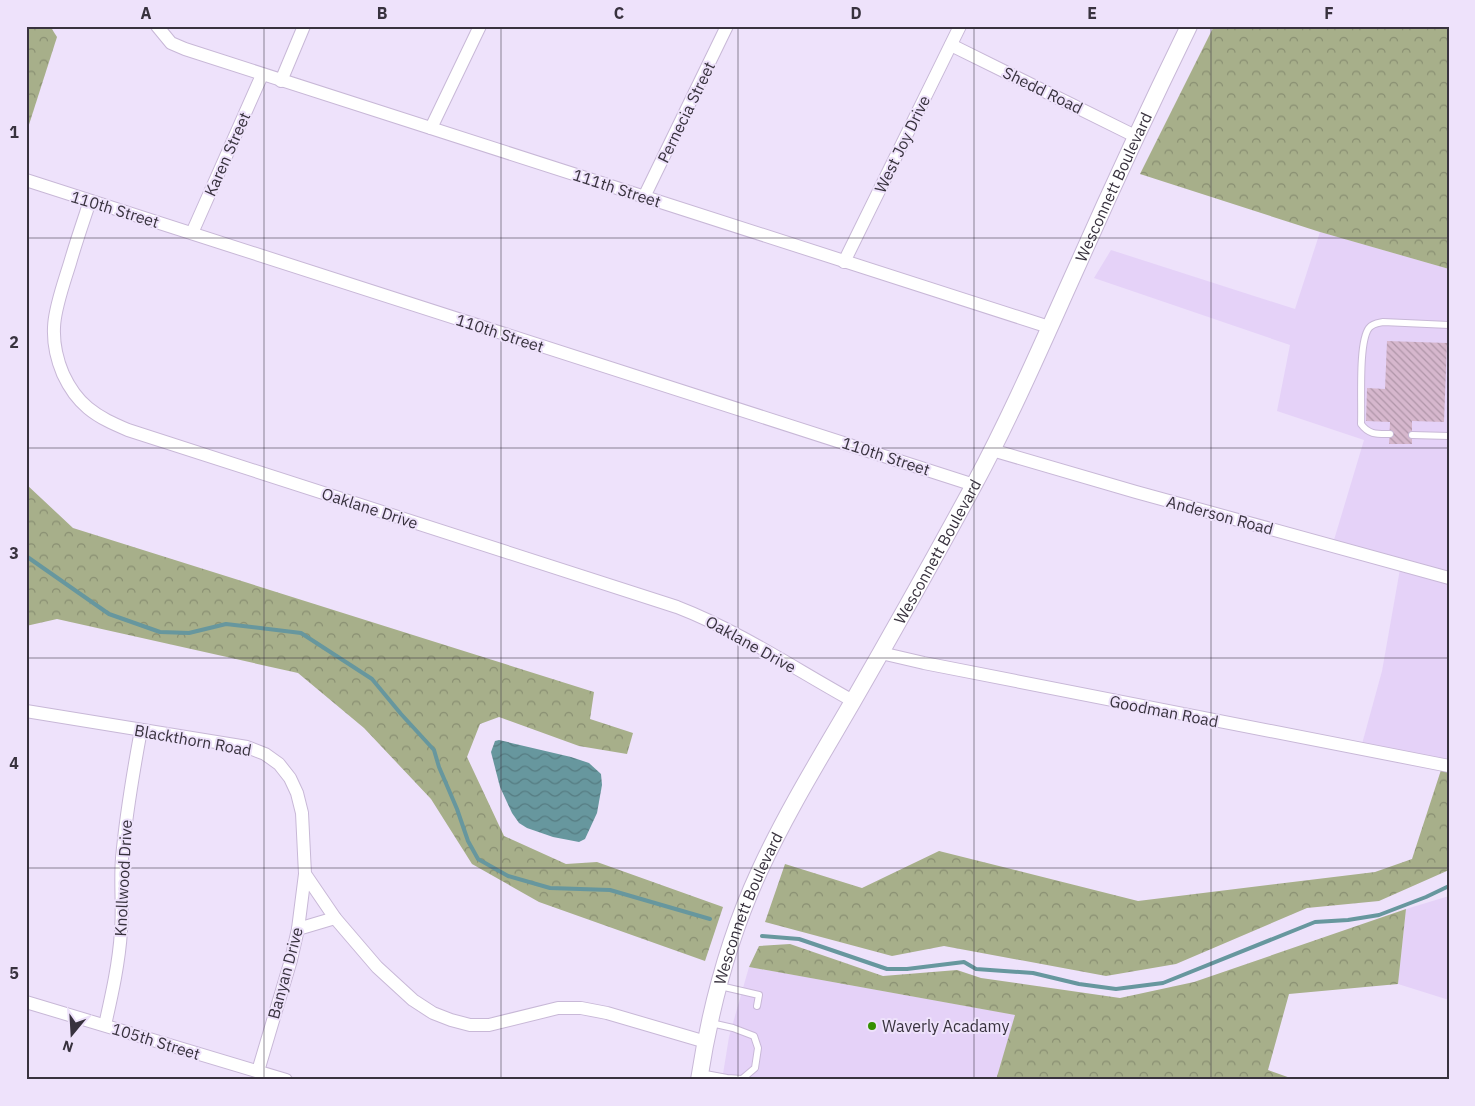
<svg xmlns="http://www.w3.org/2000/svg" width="1475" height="1106" font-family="'IBM Plex Sans',sans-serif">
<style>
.built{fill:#e5d2f8}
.forest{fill:url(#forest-crowns)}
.water{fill:url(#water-waves)}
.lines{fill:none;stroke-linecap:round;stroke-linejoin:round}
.stream{stroke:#67979e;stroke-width:4}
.building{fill:url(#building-back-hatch)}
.service-casing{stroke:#c8b8d7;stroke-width:8}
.minor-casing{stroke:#c8b8d7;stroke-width:14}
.tertiary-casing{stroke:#c8b8d7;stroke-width:18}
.service{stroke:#fff;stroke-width:6}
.minor{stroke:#fff;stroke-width:12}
.tertiary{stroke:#fff;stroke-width:16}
.grid{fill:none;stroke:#38323e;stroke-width:1;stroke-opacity:0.55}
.poi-dot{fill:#359001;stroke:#eee2fb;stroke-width:2}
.labels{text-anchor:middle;stroke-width:4;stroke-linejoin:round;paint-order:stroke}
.street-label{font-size:16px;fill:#38323e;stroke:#eee2fb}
.poi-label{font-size:16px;fill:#38323e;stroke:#eee2fb;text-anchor:start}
.neatline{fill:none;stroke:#38323e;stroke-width:2}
.grid-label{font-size:16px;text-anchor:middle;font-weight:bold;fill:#38323e}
</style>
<defs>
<pattern id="forest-crowns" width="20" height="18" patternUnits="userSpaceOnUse" patternTransform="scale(1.25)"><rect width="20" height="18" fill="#a7af8a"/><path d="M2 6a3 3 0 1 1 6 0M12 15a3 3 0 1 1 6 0" fill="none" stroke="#898f72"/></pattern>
<pattern id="water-waves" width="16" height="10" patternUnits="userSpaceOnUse" patternTransform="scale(1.25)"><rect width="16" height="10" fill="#67979e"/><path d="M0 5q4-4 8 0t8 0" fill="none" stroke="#567c82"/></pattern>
<pattern id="building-back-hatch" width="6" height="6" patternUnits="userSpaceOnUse" patternTransform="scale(1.25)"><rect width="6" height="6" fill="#d6b7cd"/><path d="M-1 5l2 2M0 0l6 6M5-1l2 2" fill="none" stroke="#af95a8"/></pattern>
</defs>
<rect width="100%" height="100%" fill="#eee2fb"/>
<g class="built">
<path d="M1320,232L1449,269V572L1334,540L1364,440L1277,411L1290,345L1094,278L1111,250L1295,309Z"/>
<path d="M1400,569L1449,583V760L1362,744L1382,671Z"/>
<path d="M1449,896V1000L1398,984L1406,909Z"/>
<path d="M749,967L1016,1015L996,1080H722L729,1037Z"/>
</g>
<g class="forest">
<path d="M26,26H50L57,37L26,134Z"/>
<path d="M1214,26H1449V122L1447,131L1449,133V269L1320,232L1140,174Z"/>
<path d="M26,484L73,528L594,692L590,719L633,733L627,754L579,746L499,717L480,724L467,757L504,836L566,864L597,862L723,907L705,961L539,902L472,864L431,799L364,728L298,673L57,619L26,626Z"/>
<path d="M1441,770L1449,772V870L1379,901L1307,908L1176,964L1106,976L944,946L892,956L765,922L785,864L862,888L939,851L1138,901L1375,872L1412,859Z"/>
<path d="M1406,909L1398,984L1289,994L1268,1070L1296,1080H996L1015,1015L749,967L759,946L790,944L883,976L957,970L981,978L1120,998L1194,982Z"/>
</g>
<path class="water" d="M499,740L571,757L589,763L601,774L602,785L597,813L585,839L579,842L553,837L527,828L519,823L512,813L500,787L491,752L495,741Z"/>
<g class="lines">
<g class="stream">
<path d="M26,556L109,614L160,632L189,633L226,624L301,633L372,679L401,714L434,750L439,767L457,809L468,841L478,859L508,876L550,888L610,890L710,919"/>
<path d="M762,936L799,939L887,969H907L964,962L976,969L1033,973L1079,984L1116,989L1163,983L1315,922L1348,920L1379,915L1426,897L1449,886"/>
</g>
</g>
<path class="building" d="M1387,341L1447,343L1444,422L1412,421V444H1389L1390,422L1366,421L1367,388L1385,389Z"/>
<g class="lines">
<defs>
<g id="service">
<path d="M1390,434C1377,434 1369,435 1361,424C1362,403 1358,342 1369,328C1373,323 1378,323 1383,322L1449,325"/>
<path d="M1412,435L1449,436"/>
<path d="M720,986L759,995L757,1006"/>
<path d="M700,1073L727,1078L742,1079L755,1068L758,1048L754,1036L733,1028L711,1023"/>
</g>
<g id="minor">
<path d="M157,26L171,43L185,49L1049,327"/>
<path d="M951,45L1135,136"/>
<path d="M281,81L304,26"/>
<path d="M431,128L480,26"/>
<path d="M26,180L974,485"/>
<path d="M644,197L727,26"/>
<path d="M90,201C83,222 76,242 70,263C57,305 45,331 63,374C69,387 77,399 88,408C100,418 114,424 128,430L677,607C739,631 795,669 853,701"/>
<path d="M192,233L262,75"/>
<path d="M844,262L960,26"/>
<path d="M992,450L1136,492L1449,578"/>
<path d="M881,653L924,663L1449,766"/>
<path d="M26,711L247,747L265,754L279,764L290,778L297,793L302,813L305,874L335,918L377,967L413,1000L433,1013L451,1020L470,1025H489L558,1008H581L607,1013L706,1042"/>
<path d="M298,929L335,918"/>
<path d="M26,1002L286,1080"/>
<path d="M105,1025C112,994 119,963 121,931C123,907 120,882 122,858C126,815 133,773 141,730"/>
<path d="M258,1071L291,960L298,929L305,874"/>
</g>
<g id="tertiary">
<path id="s1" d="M699,1080C710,1009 729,937 759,872C786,813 820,758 852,703C894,630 935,557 975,483C1014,410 1046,335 1080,260C1115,181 1151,104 1189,26"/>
</g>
</defs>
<use href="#service" class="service-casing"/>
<use href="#minor" class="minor-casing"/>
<use href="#tertiary" class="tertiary-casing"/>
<use href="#service" class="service"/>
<use href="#minor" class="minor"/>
<use href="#tertiary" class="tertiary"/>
</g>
<path class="grid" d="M264,26V1080M501,26V1080M738,26V1080M974,26V1080M1211,26V1080M26,238H1449M26,448H1449M26,658H1449M26,868H1449"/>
<circle class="poi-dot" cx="872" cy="1026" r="5"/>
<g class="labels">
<g class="street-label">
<text transform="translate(1043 90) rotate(26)" y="6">Shedd Road</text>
<text transform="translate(686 112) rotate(-64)" y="6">Pernecia Street</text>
<text transform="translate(902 144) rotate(-64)" y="6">West Joy Drive</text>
<text transform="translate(227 154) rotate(-66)" y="6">Karen Street</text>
<text dy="6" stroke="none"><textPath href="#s1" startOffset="989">Wesconnett Boulevard</textPath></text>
<text transform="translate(617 188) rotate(18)" y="6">111th Street</text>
<text transform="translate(115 209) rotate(17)" y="6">110th Street</text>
<text transform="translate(500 333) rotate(18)" y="6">110th Street</text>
<text transform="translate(886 456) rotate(18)" y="6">110th Street</text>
<text transform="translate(370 508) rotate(18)" y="6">Oaklane Drive</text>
<text transform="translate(1220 515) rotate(15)" y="6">Anderson Road</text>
<text dy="6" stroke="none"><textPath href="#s1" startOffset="584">Wesconnett Boulevard</textPath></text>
<text transform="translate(751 644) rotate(29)" y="6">Oaklane Drive</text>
<text transform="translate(1164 711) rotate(11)" y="6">Goodman Road</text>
<text transform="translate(193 740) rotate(10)" y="6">Blackthorn Road</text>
<text transform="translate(123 878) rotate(-87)" y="6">Knollwood Drive</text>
<text dy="6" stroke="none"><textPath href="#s1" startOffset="179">Wesconnett Boulevard</textPath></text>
<text transform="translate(285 973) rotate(-75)" y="6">Banyan Drive</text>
<text transform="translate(156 1041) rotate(17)" y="6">105th Street</text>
</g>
<g class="poi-label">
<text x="882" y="1032">Waverly Acadamy</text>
</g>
</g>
<rect width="1475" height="1106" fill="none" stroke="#eee2fb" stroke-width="55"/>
<g transform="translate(72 1034) rotate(198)" stroke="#eee2fb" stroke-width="4" paint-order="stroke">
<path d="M0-4L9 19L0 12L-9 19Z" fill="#38323e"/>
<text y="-8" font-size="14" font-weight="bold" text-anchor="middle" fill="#38323e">N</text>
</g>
<rect x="28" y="28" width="1420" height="1050" class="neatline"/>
<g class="grid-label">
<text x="146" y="19">A</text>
<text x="382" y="19">B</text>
<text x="619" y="19">C</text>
<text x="856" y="19">D</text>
<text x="1092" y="19">E</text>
<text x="1329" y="19">F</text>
<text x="14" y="138">1</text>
<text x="14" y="348">2</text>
<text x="14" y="559">3</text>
<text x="14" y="769">4</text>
<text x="14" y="979">5</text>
</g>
</svg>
